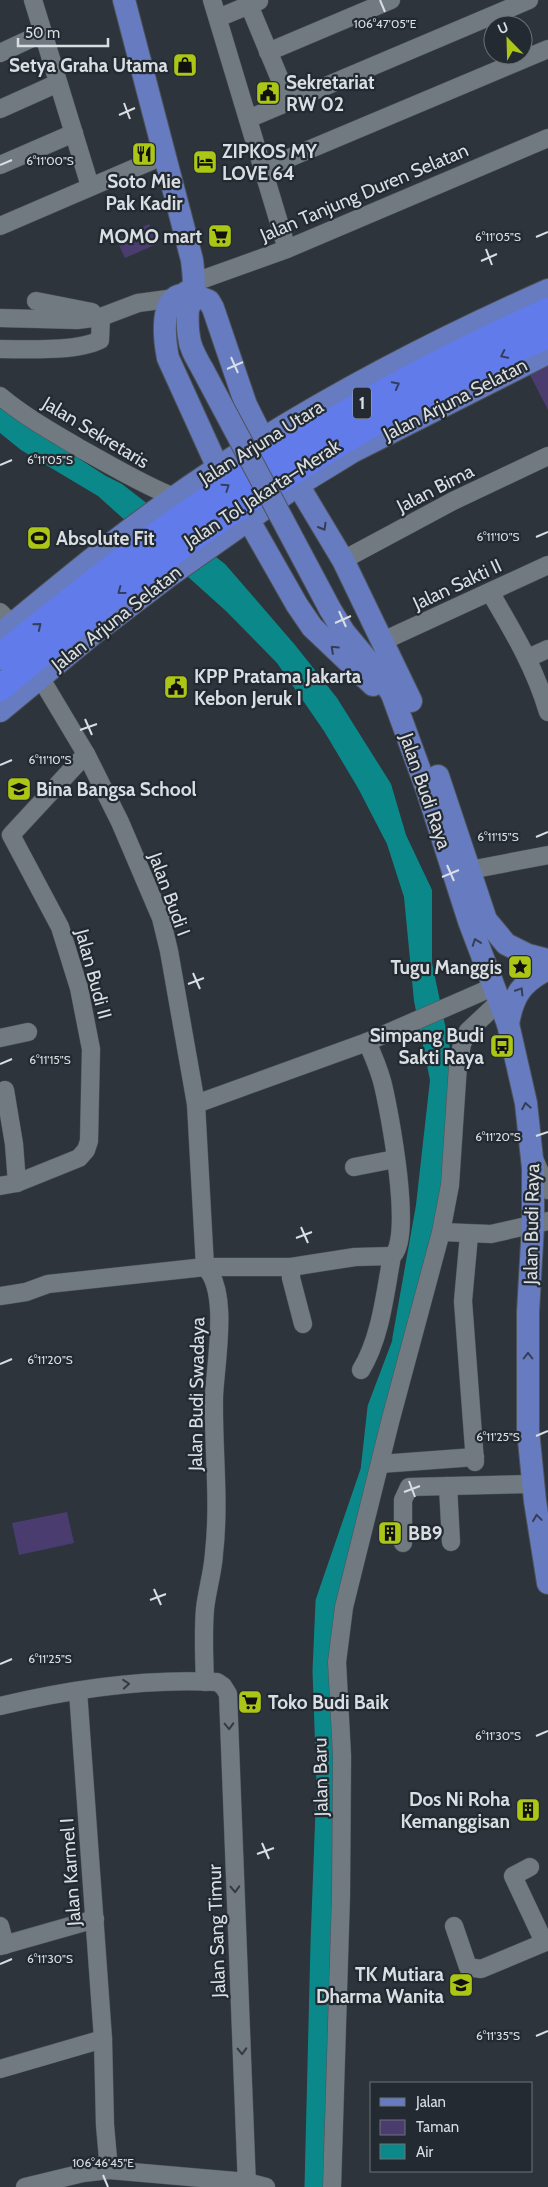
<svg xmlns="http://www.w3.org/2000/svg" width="548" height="2187" font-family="Cabin,sans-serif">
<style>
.green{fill:#4b3c70}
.water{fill:#0b898a}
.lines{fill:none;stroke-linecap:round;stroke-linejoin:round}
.river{stroke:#0b898a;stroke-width:21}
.minor-casing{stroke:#4c5258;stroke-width:19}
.major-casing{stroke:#4c5258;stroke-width:24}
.highway-casing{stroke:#4c5258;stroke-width:28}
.minor{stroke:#717a81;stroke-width:18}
.major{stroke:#677bc0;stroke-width:22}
.highway{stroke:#617cea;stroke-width:26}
.major-bridge-casing{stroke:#4c5258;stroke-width:24;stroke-linecap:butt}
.major-bridge{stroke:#677bc0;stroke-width:22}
.oneway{stroke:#323e5f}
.oneway2{stroke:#343e55}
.oneway3{stroke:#333a41}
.ticks{fill:none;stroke:#d9dee2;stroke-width:2}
.labels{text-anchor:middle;stroke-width:4.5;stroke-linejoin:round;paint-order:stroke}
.shield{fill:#232a31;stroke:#a2a8ad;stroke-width:1}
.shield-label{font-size:18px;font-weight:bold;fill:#d9dee2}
.poi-label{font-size:19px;font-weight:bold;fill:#d9dee2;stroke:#232a31;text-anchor:start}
.street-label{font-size:19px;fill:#d9dee2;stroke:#232a31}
.ticks-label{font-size:12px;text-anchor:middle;fill:#d9dee2;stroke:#232a31;stroke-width:4.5;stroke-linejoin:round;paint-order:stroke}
</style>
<rect width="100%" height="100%" fill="#2d343b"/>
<g class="green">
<path d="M149,224L157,244L125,258L116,239Z"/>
<path d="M548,353V410L525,365Z"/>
<path d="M67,1512L74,1543L19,1555L12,1523Z"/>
</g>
<path class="water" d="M0,408L106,476L122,484L225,564L295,645L337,698L391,784L406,835L432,890V963L453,1063L447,1198L413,1333L392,1340L416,1205L430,1080L414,1001L404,897L387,844L358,788L324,731L277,663L226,611L98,496L21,450L0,433Z"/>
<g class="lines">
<path class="river" d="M315,2187L321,1943L327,1784L323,1671L326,1602L371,1471L378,1408L406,1334L408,1320"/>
<defs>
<g id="minor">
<path d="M33,0L90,186"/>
<path d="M212,0L287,249"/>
<path d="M249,5L289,101"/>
<path d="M218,18L259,1"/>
<path d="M268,52L391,0"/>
<path d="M0,53L43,33"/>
<path d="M0,109L58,83"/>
<path d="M248,119L529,0"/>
<path d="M0,165L74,133"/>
<path d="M263,169L548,49"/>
<path d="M0,226L165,155"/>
<path d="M195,282L287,249L548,138"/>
<path d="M36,301L92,312"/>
<path d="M0,318L77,320L101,317L138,303L175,298"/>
<path d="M0,349C27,349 76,352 100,340L101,317"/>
<path d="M0,396C25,417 54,433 81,449C112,466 141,484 174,497"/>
<path d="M343,560L453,501L548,456"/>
<path d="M490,592C513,631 535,668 548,712"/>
<path d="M0,612L12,624"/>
<path d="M383,641L548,565"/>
<path d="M528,658L548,649"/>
<path d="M40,677L86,754L120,822L161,918L169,951L196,1104L205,1267"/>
<path d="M470,870L548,855"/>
<path d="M0,1038L28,1032"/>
<path d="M5,1090L14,1144L17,1183"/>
<path d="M196,1104L367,1042L493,987"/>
<path d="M535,1161L548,1190"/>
<path d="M354,1167L395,1159"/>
<path d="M0,1186L17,1183L79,1158L86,1150L89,1141L91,1049L79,988L60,927L11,835L86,754"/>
<path d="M441,1232L491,1234L548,1221"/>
<path d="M469,1235L463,1301L475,1462"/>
<path d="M291,1267V1278L303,1324"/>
<path d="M0,1296L26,1292L48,1284L205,1267H291L355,1257L392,1256"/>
<path d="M361,1370C381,1337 385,1293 392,1256C414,1240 389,1108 382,1081C378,1067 373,1055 367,1042"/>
<path d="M380,1464L475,1457"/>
<path d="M448,1486L451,1542"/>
<path d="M403,1543V1500L409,1487L533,1484"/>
<path d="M205,1682C204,1658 203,1633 205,1609C207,1590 213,1572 214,1553C220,1501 213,1449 214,1397C215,1365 230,1291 205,1267"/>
<path d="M78,1691L103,2039L105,2125L109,2170"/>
<path d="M0,1706C71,1689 144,1678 217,1682L223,1686L228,1694L247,2187"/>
<path d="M530,1867L513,1876L544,1942"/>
<path d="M0,1926L5,1945"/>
<path d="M454,1926L468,1967L481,1969L548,1941"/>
<path d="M0,1946L95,1919"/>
<path d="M0,2069L103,2039"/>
<path d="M25,2187L83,2173L109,2170L247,2182L266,2187"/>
<path d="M332,2187L341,1894L342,1756L337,1662L344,1607L390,1422L441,1232L450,1185L458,1065L462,1044L468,1031L500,1001"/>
</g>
<g id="major">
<path d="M124,0L192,260C194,277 196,290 189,307"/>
<path d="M187,292C189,307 186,322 189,337C190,349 197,359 203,370"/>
<path d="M187,293C184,295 179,295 176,297C160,307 165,343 168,358L218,468"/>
<path d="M194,295L209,301L213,308L246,405L263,439"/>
<path d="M298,485L343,560L411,701"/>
<path d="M248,519L297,605L312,627L373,685"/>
<path d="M330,609L344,632L380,675L392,694L427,790L469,921L508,1024L526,1103L533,1168V1225L528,1312V1430L535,1501L548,1583"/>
<path d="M0,634C55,589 108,544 166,503C285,418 415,349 548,290"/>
<path d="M0,711L93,634L169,576L298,485L352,452L548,353"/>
<path d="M438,776L486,920L506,944L528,955L548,960"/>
<path d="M508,1024C513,995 522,982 548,969"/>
</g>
<g id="highway">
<path d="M0,657C23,637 47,619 71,600C218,482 376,388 548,311"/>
<path d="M0,688C166,546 348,424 548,335"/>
</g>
</defs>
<use href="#minor" class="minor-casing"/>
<use href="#major" class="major-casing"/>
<use href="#highway" class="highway-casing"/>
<use href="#minor" class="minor"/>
<use href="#major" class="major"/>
<use href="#highway" class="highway"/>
<defs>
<path id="major-bridge" d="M203,370L330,609"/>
</defs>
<use href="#major-bridge" class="major-bridge-casing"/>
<use href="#major-bridge" class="major-bridge"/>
</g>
<defs><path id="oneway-chevron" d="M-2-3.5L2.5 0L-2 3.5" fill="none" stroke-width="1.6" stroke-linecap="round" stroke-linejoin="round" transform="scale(1.25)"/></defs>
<g class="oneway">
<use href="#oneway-chevron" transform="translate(504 355) rotate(154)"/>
<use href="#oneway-chevron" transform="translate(396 385) rotate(-28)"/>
<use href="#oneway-chevron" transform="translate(226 487) rotate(-34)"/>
<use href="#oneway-chevron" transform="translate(121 591) rotate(143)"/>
<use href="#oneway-chevron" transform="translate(38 626) rotate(-39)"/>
</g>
<g class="oneway2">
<use href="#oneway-chevron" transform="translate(323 527) rotate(60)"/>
<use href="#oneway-chevron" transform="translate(334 649) rotate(-137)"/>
<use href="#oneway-chevron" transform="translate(476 942) rotate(-110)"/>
<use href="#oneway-chevron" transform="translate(520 991) rotate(-58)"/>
<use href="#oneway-chevron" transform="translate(526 1106) rotate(-100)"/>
<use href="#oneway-chevron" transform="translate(528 1356) rotate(-90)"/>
<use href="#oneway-chevron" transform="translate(537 1518) rotate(-98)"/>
</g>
<g class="oneway3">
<use href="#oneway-chevron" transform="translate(126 1684) rotate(-5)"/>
<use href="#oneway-chevron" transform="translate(229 1726) rotate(88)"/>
<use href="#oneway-chevron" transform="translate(235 1889) rotate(88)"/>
<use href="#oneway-chevron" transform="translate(242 2051) rotate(88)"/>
</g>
<path class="ticks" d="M380,0L385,12M124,103L130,119M119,115L135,108M0,165L12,160M536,237L548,232M486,249L492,265M481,261L497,254M231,357L238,373M227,369L243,362M0,465L12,460M536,537L548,532M339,611L346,627M335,623L351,616M85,719L92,735M80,730L97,724M0,765L12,760M536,837L548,832M447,865L454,881M442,877L459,870M193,973L200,989M188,984L204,978M0,1064L12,1059M536,1136L548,1132M301,1227L308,1243M296,1238L312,1232M0,1364L12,1359M536,1436L548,1431M409,1481L415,1497M404,1492L420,1486M154,1589L161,1605M150,1600L166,1594M0,1664L12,1659M536,1736L548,1731M262,1843L269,1859M257,1854L274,1848M0,1964L12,1959M536,2036L548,2031M103,2175L108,2187"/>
<defs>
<symbol id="shop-square" viewBox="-11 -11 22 22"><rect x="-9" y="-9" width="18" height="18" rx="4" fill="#abc615" stroke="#232a31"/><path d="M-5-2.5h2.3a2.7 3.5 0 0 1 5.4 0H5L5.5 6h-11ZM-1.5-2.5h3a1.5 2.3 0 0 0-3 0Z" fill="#111"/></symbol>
<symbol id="civic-square" viewBox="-11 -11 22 22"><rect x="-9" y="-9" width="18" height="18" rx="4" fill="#abc615" stroke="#232a31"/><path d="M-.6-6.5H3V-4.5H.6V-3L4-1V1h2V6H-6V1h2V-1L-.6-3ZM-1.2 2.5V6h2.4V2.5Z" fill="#111"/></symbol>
<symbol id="restaurant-square" viewBox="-11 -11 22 22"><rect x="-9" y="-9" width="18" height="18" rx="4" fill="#abc615" stroke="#232a31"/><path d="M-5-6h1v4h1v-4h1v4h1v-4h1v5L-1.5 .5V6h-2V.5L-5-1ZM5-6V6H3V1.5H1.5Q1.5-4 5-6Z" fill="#111"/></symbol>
<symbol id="hotel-square" viewBox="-11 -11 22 22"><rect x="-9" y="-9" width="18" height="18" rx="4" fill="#abc615" stroke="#232a31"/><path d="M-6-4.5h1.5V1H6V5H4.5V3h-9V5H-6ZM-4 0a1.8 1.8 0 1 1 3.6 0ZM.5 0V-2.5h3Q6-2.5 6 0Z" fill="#111"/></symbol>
<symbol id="supermarket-square" viewBox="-11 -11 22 22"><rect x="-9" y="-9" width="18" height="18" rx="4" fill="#abc615" stroke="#232a31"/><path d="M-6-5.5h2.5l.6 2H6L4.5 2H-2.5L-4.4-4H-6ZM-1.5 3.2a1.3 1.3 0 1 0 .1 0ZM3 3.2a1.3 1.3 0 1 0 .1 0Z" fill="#111"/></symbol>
<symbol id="stadium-square" viewBox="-11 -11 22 22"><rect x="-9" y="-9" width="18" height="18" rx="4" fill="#abc615" stroke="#232a31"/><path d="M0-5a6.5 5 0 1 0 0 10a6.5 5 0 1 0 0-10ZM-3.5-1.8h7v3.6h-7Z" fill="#111"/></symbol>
<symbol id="school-square" viewBox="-11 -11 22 22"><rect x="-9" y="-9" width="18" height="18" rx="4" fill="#abc615" stroke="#232a31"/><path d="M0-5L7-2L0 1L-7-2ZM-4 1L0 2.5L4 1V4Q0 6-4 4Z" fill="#111"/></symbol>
<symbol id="sight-square" viewBox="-11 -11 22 22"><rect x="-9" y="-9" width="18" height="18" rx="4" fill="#abc615" stroke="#232a31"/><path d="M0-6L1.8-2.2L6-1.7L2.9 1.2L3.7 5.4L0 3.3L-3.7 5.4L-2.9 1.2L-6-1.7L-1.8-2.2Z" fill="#111"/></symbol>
<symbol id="bus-square" viewBox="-11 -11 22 22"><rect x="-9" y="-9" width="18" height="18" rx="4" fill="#abc615" stroke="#232a31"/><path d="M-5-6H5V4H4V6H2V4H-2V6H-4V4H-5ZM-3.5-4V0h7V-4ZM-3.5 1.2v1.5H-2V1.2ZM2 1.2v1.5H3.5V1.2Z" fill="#111"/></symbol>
<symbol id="building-square" viewBox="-11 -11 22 22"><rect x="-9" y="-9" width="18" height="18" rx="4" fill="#abc615" stroke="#232a31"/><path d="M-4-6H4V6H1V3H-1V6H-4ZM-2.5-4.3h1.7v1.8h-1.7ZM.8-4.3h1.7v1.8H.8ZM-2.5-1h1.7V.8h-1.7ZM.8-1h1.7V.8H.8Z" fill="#111"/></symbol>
</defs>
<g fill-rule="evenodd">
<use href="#shop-square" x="171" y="51" width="28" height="28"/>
<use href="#civic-square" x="254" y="79" width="28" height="28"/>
<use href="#restaurant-square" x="130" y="140" width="28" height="28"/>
<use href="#hotel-square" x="191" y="148" width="28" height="28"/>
<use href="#supermarket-square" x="206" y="222" width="28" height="28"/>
<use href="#stadium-square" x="25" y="524" width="28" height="28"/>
<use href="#civic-square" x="162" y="673" width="28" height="28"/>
<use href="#school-square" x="5" y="775" width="28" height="28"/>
<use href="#sight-square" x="506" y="953" width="28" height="28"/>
<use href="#bus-square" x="488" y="1032" width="28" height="28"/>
<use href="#building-square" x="376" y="1519" width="28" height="28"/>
<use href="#supermarket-square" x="236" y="1688" width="28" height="28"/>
<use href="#building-square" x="514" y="1796" width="28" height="28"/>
<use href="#school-square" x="447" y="1971" width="28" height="28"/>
</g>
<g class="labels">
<rect class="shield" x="353" y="387.5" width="18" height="31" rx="4"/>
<g class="shield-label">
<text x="362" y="409">1</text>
</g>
<g class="poi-label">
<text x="168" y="72" text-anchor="end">Setya Graha Utama</text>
<text x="286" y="89">Sekretariat<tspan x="286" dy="22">RW 02</tspan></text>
<text x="222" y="158">ZIPKOS MY<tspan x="222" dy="22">LOVE 64</tspan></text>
<text x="144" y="188" text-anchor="middle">Soto Mie<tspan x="144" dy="22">Pak Kadir</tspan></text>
<text x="202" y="243" text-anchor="end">MOMO mart</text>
<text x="56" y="545">Absolute Fit</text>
<text x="194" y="683">KPP Pratama Jakarta<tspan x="194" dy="22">Kebon Jeruk I</tspan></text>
<text x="36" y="796">Bina Bangsa School</text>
<text x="502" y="974" text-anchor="end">Tugu Manggis</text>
<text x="484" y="1042" text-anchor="end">Simpang Budi<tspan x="484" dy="22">Sakti Raya</tspan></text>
<text x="408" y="1540">BB9</text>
<text x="268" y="1709">Toko Budi Baik</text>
<text x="510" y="1806" text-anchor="end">Dos Ni Roha<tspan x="510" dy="22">Kemanggisan</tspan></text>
<text x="444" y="1981" text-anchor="end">TK Mutiara<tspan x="444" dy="22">Dharma Wanita</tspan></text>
</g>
<g class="street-label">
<text transform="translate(364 192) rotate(-23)" y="7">Jalan Tanjung Duren Selatan</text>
<text transform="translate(455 399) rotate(-27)" y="7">Jalan Arjuna Selatan</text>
<text transform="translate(96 432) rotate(31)" y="7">Jalan Sekretaris</text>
<text transform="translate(261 442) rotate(-32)" y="7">Jalan Arjuna Utara</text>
<text transform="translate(435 488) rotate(-27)" y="7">Jalan Bima</text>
<text transform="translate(262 493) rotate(-33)" y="7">Jalan Tol Jakarta–Merak</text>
<text transform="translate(457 584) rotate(-25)" y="7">Jalan Sakti II</text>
<text transform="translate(116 618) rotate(-38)" y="7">Jalan Arjuna Selatan</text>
<text transform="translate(426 791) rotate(71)" y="7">Jalan Budi Raya</text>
<text transform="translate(170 894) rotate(70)" y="7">Jalan Budi I</text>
<text transform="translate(94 974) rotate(75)" y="7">Jalan Budi II</text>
<text transform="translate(531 1224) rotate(-89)" y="7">Jalan Budi Raya</text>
<text transform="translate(196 1394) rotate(-89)" y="7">Jalan Budi Swadaya</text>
<text transform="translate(320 1777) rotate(-91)" y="7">Jalan Baru</text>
<text transform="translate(70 1872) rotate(-94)" y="7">Jalan Karmel I</text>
<text transform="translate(216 1931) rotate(-92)" y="7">Jalan Sang Timur</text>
</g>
</g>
<g class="ticks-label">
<text x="385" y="28">106°47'05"E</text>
<text x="50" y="165">6°11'00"S</text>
<text x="498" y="241">6°11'05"S</text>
<text x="50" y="464">6°11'05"S</text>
<text x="498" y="541">6°11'10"S</text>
<text x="50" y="764">6°11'10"S</text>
<text x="498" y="841">6°11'15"S</text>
<text x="50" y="1064">6°11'15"S</text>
<text x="498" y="1141">6°11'20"S</text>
<text x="50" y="1364">6°11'20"S</text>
<text x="498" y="1441">6°11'25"S</text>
<text x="50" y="1663">6°11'25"S</text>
<text x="498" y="1740">6°11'30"S</text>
<text x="50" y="1963">6°11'30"S</text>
<text x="498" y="2040">6°11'35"S</text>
<text x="103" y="2167">106°46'45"E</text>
</g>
<rect x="370" y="2082" width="162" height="90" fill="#232a31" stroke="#6c7278"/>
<rect x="380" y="2098" width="25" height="8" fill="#677bc0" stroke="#6c7278"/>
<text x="416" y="2107" font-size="15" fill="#d9dee2">Jalan</text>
<rect x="380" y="2120" width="25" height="15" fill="#4b3c70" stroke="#6c7278"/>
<text x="416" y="2132" font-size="15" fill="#d9dee2">Taman</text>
<rect x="380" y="2144" width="25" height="15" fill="#0b898a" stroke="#6c7278"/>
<text x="416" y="2157" font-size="15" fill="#d9dee2">Air</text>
<g transform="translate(508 40) rotate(337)"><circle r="24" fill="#232a31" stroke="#6c7278"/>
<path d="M0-4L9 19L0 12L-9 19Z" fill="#abc615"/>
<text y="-8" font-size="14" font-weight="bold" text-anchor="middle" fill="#d9dee2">U</text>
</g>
<path d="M18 38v8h90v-8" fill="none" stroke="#d9dee2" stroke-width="2.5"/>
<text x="25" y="38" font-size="15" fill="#d9dee2" stroke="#232a31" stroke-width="4" paint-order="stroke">50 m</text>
</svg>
